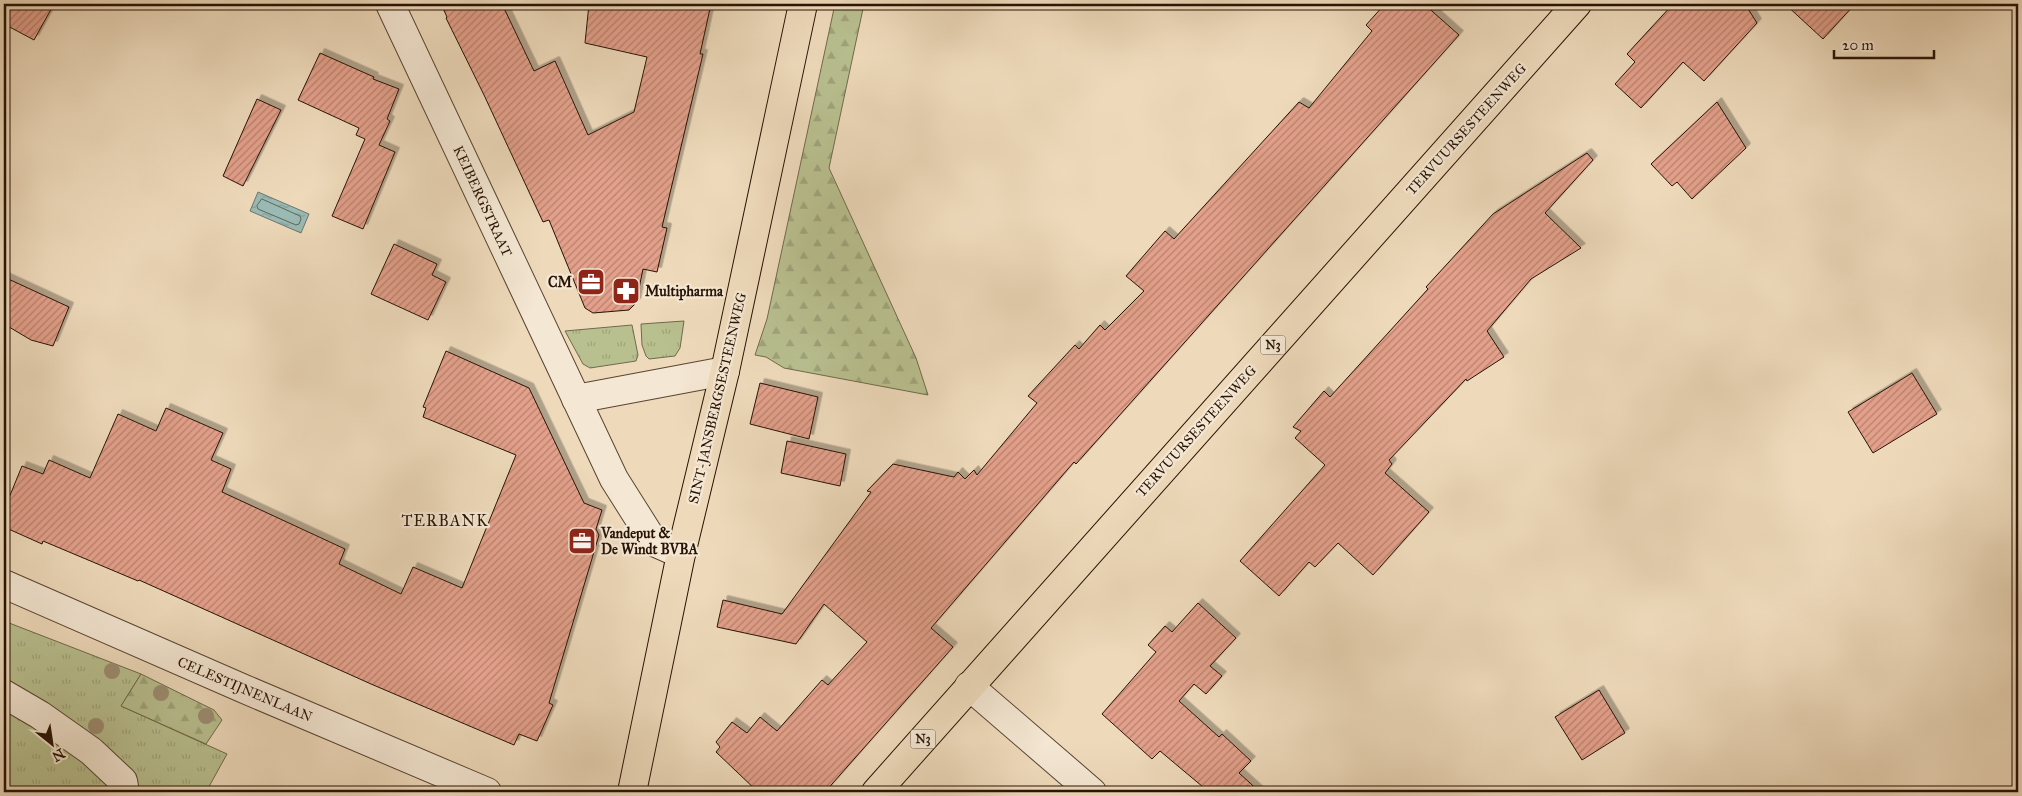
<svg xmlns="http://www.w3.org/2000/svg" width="2022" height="796" font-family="'IM FELL Great Primer',serif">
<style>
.grass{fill:url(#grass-tufts);stroke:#706a4a}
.forest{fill:url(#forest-firs);stroke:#706a4a}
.water{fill:url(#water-ripples);stroke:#6c776e}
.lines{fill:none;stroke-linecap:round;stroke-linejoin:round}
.shore{stroke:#60665c;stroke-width:1}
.building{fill:url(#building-hatch);stroke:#271305;filter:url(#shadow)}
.minor-casing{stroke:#594532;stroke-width:30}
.major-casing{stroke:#271305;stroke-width:30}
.minor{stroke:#f4e7d3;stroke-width:28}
.major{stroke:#eedabb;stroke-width:28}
.tree{fill:#9d8e72}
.labels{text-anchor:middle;stroke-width:4.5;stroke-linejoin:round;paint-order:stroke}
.shield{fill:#f4e7d3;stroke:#645343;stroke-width:1}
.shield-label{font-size:12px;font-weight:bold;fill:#271305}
.street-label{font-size:14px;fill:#271305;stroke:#f4e7d3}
.poi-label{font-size:14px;font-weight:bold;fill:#271305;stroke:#f4e7d3;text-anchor:start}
.quarter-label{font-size:16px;letter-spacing:1px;fill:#271305;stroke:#f4e7d3}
</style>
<defs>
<pattern id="grass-tufts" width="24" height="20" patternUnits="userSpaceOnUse" patternTransform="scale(1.25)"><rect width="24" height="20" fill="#b9c090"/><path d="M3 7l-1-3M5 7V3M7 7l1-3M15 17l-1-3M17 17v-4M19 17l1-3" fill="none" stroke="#9fa47b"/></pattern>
<pattern id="forest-firs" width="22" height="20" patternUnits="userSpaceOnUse" patternTransform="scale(1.25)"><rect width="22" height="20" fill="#b9c090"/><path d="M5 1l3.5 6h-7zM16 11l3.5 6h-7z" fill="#9fa47b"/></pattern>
<pattern id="water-ripples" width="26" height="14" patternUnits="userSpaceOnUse" patternTransform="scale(1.25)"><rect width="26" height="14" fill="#9abab4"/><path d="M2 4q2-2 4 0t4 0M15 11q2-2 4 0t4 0" fill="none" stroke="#859f99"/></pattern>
<pattern id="building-hatch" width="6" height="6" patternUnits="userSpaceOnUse" patternTransform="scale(1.25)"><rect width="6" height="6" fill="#e3a08a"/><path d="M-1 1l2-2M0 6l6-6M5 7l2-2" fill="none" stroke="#b8816f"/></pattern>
<filter id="shadow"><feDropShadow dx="4.5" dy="-4.5" stdDeviation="0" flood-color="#0004"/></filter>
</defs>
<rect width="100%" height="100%" fill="#eedabb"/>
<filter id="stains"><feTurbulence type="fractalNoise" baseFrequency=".004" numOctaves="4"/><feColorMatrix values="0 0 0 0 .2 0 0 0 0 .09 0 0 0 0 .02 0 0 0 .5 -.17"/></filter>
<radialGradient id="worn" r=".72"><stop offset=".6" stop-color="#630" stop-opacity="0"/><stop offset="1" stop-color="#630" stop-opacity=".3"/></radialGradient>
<g class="grass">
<path d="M684,321L680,348L675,356L649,359L646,356L642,345L641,324Z"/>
<path d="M632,325L638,355L636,361L590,368L583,364L565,331Z"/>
<path d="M4,621L141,674L121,706L227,754L206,792H4Z"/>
</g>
<g class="forest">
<path d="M835,4H864L829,168L916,358L928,395L784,368L766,357L755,355L767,319Z"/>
<path d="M141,674L214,710L222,720L206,744L121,706Z"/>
</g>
<path class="water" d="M258,192L309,214L301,233L250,211Z"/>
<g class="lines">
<path class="shore" d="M262,199L300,216L301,219L299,224L296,225L258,209L257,206Z"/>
</g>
<g class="building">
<path d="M4,4H54L34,40L4,24Z"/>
<path d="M441,4H502L534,71L555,61L588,135L634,112L647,57L585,43L589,4H711L700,54H703L662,227L667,228L657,272L643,269L636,303L629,310L593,313L585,308L549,220L543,222L484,95L446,18L447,17Z"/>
<path d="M1385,4H1424L1459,35L1076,464L1074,462L931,628L953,647L825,792H758L716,752L720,747L716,742L732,722L747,733L760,717L777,731L822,680L828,685L867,642L824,604L796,644L717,627L723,600L782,614L871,492L867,491L893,464L954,477L958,472L965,479L974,470L977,475L1037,403L1028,396L1075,345L1079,349L1100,325L1105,330L1144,291L1126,276L1165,231L1174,239L1299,102L1309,108L1372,31L1366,25Z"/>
<path d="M1673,4H1745L1757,23L1704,81L1683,62L1641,108L1615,84L1635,62L1627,54Z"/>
<path d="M1785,4H1855L1823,39Z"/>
<path d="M320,53L374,77L373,79L399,89L387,119L390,121L379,145L395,152L363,229L332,216L365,139L356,135L359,128L298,100Z"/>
<path d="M257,99L281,110L243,186L223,176Z"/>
<path d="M1717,102L1746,148L1692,199L1677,182L1672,186L1651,164Z"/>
<path d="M1587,153L1593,160L1545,213L1581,248L1531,279L1487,331L1504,357L1467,381L1466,379L1389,460L1392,464L1385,473L1429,512L1373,575L1338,543L1315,567L1309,562L1279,596L1240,561L1325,465L1295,438L1301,431L1293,427L1324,391L1330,397L1428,289L1426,287L1493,214Z"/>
<path d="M394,244L437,264L432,275L446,282L428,320L371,294Z"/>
<path d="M4,277L69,307L53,346L31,340L4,324Z"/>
<path d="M446,351L529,388L584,503L602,510L596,529L599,535L549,703L553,705L537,741L519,734L514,745L371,684L139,580L138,581L43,541L42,544L4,527V510L22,466L43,474L49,460L90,478L118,414L156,431L166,408L223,433L211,460L231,469L222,492L345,549L339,564L401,594L413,567L462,588L516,455L423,417L426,408L423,407Z"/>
<path d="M1912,373L1937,414L1873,453L1848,412Z"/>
<path d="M760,383L818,397L809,439L750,424Z"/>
<path d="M787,441L846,454L840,486L781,473Z"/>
<path d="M1198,603L1236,638L1210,666L1222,676L1206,694L1194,684L1179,701L1219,737L1222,734L1251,761L1239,773L1260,792H1209L1160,751L1152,759L1102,714L1156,652L1148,645L1165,626L1172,632Z"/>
<path d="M1599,690L1625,733L1582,760L1555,717Z"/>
</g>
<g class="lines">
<defs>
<g id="minor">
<path d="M390,4L614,479L650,536L656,543L681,554"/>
<path d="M576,399L725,371"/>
<path d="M4,584L242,688L487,792"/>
<path d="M969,686L1092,792"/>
<path d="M4,694L40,715L91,751L123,781L125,792"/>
</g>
<g id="major">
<path d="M632,792L681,554L725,371L803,4"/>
<path d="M876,792L1577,4"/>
</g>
</defs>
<use href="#minor" class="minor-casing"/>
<use href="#major" class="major-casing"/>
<use href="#minor" class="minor"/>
<use href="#major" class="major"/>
</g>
<g class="tree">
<circle cx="112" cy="671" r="8"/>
<circle cx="161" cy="693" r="8"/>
<circle cx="206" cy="716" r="8"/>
<circle cx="96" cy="726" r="8"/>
</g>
<defs>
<symbol id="office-square" viewBox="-11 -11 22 22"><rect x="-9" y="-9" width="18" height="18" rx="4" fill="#8f2418" stroke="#f4e7d3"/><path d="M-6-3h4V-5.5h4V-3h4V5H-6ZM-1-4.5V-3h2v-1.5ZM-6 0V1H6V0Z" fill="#fff"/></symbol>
<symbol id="pharmacy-square" viewBox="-11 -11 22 22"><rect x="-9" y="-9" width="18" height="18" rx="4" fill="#8f2418" stroke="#f4e7d3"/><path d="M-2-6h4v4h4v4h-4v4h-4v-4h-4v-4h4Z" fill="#fff"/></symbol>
</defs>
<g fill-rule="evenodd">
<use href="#office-square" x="575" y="266" width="32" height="32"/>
<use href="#pharmacy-square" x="610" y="275" width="32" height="32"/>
<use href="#office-square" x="566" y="525" width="32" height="32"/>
</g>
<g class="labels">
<g class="shield">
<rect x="1260.5" y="335.5" width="25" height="19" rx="4"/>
<rect x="910.5" y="729.5" width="25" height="19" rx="4"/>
</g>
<g class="shield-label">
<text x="1273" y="349">N3</text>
<text x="923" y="743">N3</text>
</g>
<g class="street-label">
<text transform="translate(1466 129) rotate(-48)" y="5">TERVUURSESTEENWEG</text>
<text transform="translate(483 201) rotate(65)" y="5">KEIBERGSTRAAT</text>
<text transform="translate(717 398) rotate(-77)" y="5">SINT-JANSBERGSESTEENWEG</text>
<text transform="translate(1196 431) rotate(-48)" y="5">TERVUURSESTEENWEG</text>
<text transform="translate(245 689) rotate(23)" y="5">CELESTIJNENLAAN</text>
</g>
<g class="poi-label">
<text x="572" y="287" text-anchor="end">CM</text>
<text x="645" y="296">Multipharma</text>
<text x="601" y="538">Vandeput &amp;<tspan x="601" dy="16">De Windt BVBA</tspan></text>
</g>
<g class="quarter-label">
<text x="445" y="526">TERBANK</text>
</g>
</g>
<rect width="2022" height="796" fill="none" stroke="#eedabb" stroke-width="20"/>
<rect x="5" y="5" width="2012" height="786" fill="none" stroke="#271305" stroke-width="2.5"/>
<rect x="10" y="10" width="2002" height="776" fill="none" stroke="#271305"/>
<g transform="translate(52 744) rotate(150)" stroke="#f4e7d3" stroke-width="4" paint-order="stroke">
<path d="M0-4L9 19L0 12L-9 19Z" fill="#271305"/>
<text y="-8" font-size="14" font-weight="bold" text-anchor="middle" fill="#271305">N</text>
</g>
<path d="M1834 50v8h100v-8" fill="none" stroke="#271305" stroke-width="2.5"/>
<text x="1842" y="50" font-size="15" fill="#271305" stroke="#f4e7d3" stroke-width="4" paint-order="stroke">20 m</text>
<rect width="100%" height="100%" filter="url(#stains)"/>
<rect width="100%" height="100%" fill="url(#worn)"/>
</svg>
